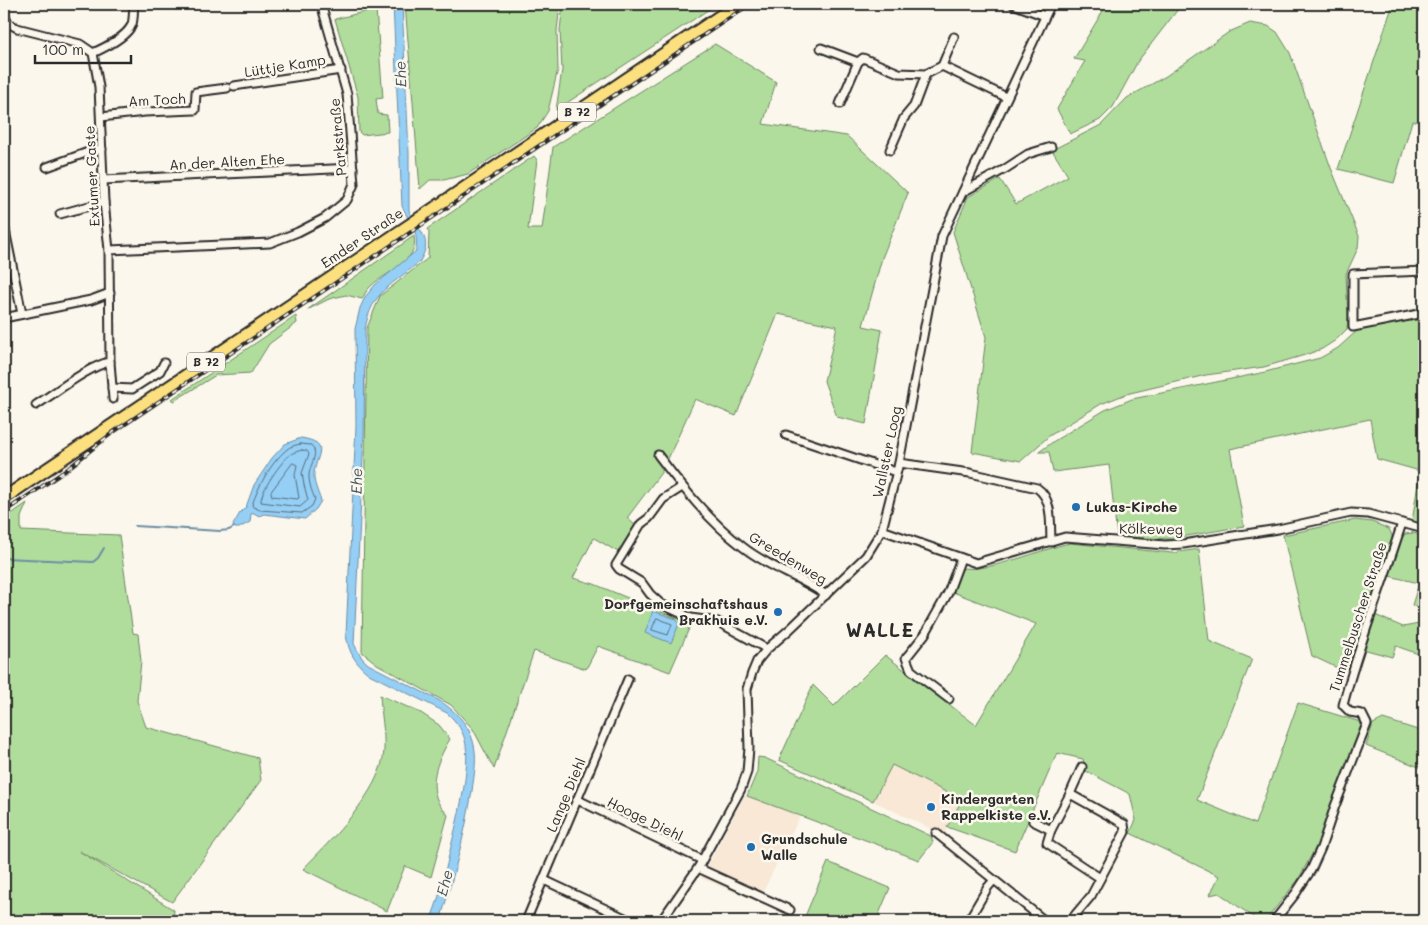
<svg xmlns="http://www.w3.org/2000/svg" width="1428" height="925" font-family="Mali,sans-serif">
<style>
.built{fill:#f8e8d5}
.green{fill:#b0dd9c;stroke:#6e8464}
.water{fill:#96cff5;stroke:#6b8da4}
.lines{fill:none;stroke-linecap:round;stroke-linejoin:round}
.shore{stroke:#566d7c;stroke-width:1}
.stream{stroke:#6b8da4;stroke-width:2}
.minor-casing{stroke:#2b2b2b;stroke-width:11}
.primary-casing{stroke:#2b2b2b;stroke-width:15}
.minor{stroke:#fbf7ec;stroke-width:7}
.primary{stroke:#fce080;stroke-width:11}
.rail-casing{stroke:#2b2b2b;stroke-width:4}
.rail{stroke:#fbf7ec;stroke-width:2;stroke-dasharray:5.5;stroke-linecap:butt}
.poi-dot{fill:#1f6fb2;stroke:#fbf7ec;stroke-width:2}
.labels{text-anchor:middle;stroke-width:5;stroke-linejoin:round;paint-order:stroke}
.shield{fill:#fbf7ec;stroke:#696865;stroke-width:1}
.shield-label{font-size:12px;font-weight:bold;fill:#2b2b2b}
.street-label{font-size:14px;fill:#2b2b2b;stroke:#fbf7ec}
.poi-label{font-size:14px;font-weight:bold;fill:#2b2b2b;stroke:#fbf7ec;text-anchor:start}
.water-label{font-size:15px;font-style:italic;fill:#46545e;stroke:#fbf7ec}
.district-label{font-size:19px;font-weight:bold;letter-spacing:1px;fill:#2b2b2b;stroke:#fbf7ec}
</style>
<rect width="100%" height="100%" fill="#fbf7ec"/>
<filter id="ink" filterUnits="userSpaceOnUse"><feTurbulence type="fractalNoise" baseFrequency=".02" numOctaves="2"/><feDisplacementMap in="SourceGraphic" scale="10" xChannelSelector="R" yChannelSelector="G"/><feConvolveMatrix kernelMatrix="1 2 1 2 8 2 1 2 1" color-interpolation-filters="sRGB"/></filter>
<g filter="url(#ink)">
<g class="built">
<path d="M892,765L962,800L944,835L873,801Z"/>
<path d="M745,795L800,816L758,902L701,878Z"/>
</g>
<g class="green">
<path d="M405,4H560L557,31L558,69L548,111L537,128L468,174L444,180H430L420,189Z"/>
<path d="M563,4H717L556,110L562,70L560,30Z"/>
<path d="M1107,4H1182L1138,61L1113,107L1100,120L1070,134L1057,109L1085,61L1074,59Z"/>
<path d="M1393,4H1424V122L1412,121L1394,183L1338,169Z"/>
<path d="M376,9L383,98L376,99L378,114L387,115L388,132L362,135L359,132L358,97L335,19Z"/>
<path d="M1250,23L1268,26L1277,32L1290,53L1331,168L1359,236L1358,248L1346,274L1348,316L1347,329L1336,340L1322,349L1305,355L1264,367L1206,375L1126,394L1101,404L1049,436L1021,461L972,452L986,337L953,232L968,197L1000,179L1016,204L1068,176L1052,150L1101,125L1127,98L1166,76L1229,32Z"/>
<path d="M715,44L776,82L763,124L847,136L908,193L882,258L863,326L882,330L866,424L837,417L824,381L837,326L778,314L736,416L695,399L663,470L627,518L635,525L618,552L594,538L573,578L594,584L691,624L670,672L598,646L586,669L534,651L494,769L473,729L451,705L377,664L362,652L367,328L380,296L428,258L429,232L427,229L534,156L537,160L528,229H542L553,147Z"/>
<path d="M414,236C420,263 383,272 368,289C366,291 364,296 362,299L346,295L329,299L307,310Z"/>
<path d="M296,316L297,323L269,344L251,373L216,375L174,401L172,399Z"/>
<path d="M1424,319V526L1412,522L1420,471L1377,459L1370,419L1230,449L1244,526L1170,539L1117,537L1109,465L1053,472L1049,452H1039L1054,441L1105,410L1132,399L1261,373L1320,358L1338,348L1360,328Z"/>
<path d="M27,503L21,517V531L119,535L133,633L138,634L141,661L137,701L146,727L258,758L261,780L172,902L79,851L174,910L173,921H4V519Z"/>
<path d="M1355,520L1372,522L1389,529L1392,535V541L1348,668L1344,671L1312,656L1283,535Z"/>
<path d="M1413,533L1424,536V611L1412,605L1419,583L1389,576L1402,538L1405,534Z"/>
<path d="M1070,543L1172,553L1199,549L1209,641L1252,659L1197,800L1255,824L1298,703L1354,720L1360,722L1361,725L1323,834L1298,880L1265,921H1259L1219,893L1210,895L1219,876L1130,833L1136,820L1130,794L1086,771L1083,759L1057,753L1015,851L947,827L962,800L892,765L873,801L779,760L813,685L834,706L885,655L976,725L1036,624L953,592L961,571L964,568C989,572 1042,549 1070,543Z"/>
<path d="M1424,612V656L1396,646L1392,657L1363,649L1375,615L1403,627L1419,624Z"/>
<path d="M380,695L421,713L439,725L450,739C439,758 428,780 438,802C440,807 445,811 448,815L431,877L405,866L387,911L303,869C330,841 382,791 384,750C385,732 381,713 380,695Z"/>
<path d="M1383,719L1424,732V769L1366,746L1373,724Z"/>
<path d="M758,757L765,758L931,836L933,842L919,860L747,796L757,772Z"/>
<path d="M828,862L890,888L876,921H803Z"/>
</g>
<g class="water">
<path d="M393,4H402L409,153V210C413,230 436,234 420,261C394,285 371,290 365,330L364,435L354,644L362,658L368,664L440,701C455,711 468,723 473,741C478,757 474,775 472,791C465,835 453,878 440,921H430C439,900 444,877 449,855C456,825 470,775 466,745C464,732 457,722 447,713L369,674C355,663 349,653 346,635L356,426L355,329L360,308L365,297L375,285L416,251C419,229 410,225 402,206Z"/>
<path d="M301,438C331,443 317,453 314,473C313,482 318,492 321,501L316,509L305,519L264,514L259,516L254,513L251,514L250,522L239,528H235L233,525L240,513L246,507L254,485L272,458L285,444Z"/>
<path d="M653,611L676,619L679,624L671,643L645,633Z"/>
</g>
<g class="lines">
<g class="shore">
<path d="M301,444L311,445C320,454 309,465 309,476C309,484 312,492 315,499L312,506L302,513L260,510L253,507L252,505C259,485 270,464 286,450C290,446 296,445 301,444Z"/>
<path d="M302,450L307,451L309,454L302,473L304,485L308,500L300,507L261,502C260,492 281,461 291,454C294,452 299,451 302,450Z"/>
<path d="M293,463L297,465L295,475L299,498L297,499L272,496L271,492Z"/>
<path d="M657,618L672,624L668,635L652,630Z"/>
</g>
<g class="stream">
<path d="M135,526L220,531L229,530L234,527"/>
<path d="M4,558L93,562L98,558L104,548"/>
</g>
<defs>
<g id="minor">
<path d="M1013,4L1045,16"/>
<path d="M4,13L8,23L17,28L80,44L93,53L99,87L104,202L109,250L110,362L113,399"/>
<path d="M821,48L858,62L863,58L899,73L926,74L942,66L1006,97"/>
<path d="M93,53C104,48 128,36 132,24C134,18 133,10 134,4"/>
<path d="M942,66L954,37"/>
<path d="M234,86L341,70"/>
<path d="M840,104L858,62"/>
<path d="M101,117L145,112L195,110L196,92L227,88"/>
<path d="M890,150L904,118L914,106L926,74"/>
<path d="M47,167L91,151L102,149"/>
<path d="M103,180L353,168"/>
<path d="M963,192L1005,169L1028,154L1051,147"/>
<path d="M60,214L104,202"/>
<path d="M4,225L22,314"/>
<path d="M109,250L270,243L298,232L325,218L347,200L354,184L347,94L321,4"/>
<path d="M1424,271L1353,274V327L1424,313"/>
<path d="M4,318L91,300L110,293"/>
<path d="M112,388L132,389L160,371L164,363"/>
<path d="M36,405C55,393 90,365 110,362"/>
<path d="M786,435L896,472"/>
<path d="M658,455C683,488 709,521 743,547C768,567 800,577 826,595"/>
<path d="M899,463L970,473L1037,488C1053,499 1050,523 1051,542"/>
<path d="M682,487L663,499L649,518L641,524L616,565L619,569L642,583L650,594L661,604L691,618L718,622L767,649"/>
<path d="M882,530L976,563L1065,537L1165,545L1183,544L1278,529L1351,513L1368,514L1424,529"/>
<path d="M949,699L911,670L906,658L925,634L948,593L961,558"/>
<path d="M1070,794L1082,767"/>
<path d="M578,800L702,860"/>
<path d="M1033,821L1051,830"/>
<path d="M936,833L1045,921"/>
<path d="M698,868L790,910"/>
<path d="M544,880L631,921"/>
<path d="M526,921L628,679"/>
<path d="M661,921L698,868L741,789L747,772L749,748L747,689L752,673L757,661L767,649L790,629L866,556L882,530L899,463L942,236L1051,4"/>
<path d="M968,921L988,887L994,880"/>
<path d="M1070,921L1091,896L1125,832L1124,824L1122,823L1070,794L1051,830L1047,843L1100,878"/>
<path d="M1274,921L1296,893L1311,870L1321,848L1335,806L1367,724L1362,714L1350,712L1343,705C1359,643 1383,584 1402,523"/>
</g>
<path id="primary" d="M4,498L738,4"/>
</defs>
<use href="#minor" class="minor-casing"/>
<use href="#primary" class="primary-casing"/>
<use href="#minor" class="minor"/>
<use href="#primary" class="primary"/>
<defs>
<path id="rail" d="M4,512L65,471L112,433L750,4"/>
</defs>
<use href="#rail" class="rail-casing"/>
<use href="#rail" class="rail"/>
</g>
</g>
<g class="poi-dot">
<circle cx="1076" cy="507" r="5"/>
<circle cx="778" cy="612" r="5"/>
<circle cx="931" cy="807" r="5"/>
<circle cx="751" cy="847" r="5"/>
</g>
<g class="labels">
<g class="shield">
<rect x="558" y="102.5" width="38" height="19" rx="4"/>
<rect x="187" y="352.5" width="38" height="19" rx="4"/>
</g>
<g class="shield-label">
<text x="577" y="116">B 72</text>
<text x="206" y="366">B 72</text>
</g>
<g class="street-label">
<text transform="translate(285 66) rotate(-9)" y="5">Lüttje Kamp</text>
<text transform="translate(157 100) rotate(-3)" y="5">Am Toch</text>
<text transform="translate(338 137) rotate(-95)" y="5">Parkstraße</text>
<text transform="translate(227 162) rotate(-3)" y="5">An der Alten Ehe</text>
<text transform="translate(92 176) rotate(-93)" y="5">Extumer Gaste</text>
<text transform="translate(362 238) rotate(-34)" y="5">Emder Straße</text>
<text transform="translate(887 452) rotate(-78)" y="5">Wallster Loog</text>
<text transform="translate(1151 529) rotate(1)" y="5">Kölkeweg</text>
<text transform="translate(788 558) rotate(31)" y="5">Greedenweg</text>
<text transform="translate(1358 617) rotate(-72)" y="5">Tummelbuscher Straße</text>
<text transform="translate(566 795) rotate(-67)" y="5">Lange Diehl</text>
<text transform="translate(645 819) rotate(26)" y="5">Hooge Diehl</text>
</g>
<g class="poi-label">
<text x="1086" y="512">Lukas-Kirche</text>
<text x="768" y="609" text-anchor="end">Dorfgemeinschaftshaus<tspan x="768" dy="16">Brakhuis e.V.</tspan></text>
<text x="941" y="804">Kindergarten<tspan x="941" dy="16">Rappelkiste e.V.</tspan></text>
<text x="761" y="844">Grundschule<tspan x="761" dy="16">Walle</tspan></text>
</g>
<g class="water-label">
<text transform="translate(401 74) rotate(-92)" y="5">Ehe</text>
<text transform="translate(357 481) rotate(-89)" y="5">Ehe</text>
<text transform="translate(445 883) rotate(-75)" y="5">Ehe</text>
</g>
<g class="district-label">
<text x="880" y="637">WALLE</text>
</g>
</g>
<rect width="1428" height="925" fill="none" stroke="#fbf7ec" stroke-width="20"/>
<rect x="10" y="10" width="1408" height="905" fill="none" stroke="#2b2b2b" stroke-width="2" filter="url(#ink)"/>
<path d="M35 55v8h96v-8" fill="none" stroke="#2b2b2b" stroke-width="2.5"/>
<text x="42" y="55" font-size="15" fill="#2b2b2b" stroke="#fbf7ec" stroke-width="4" paint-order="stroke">100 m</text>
</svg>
